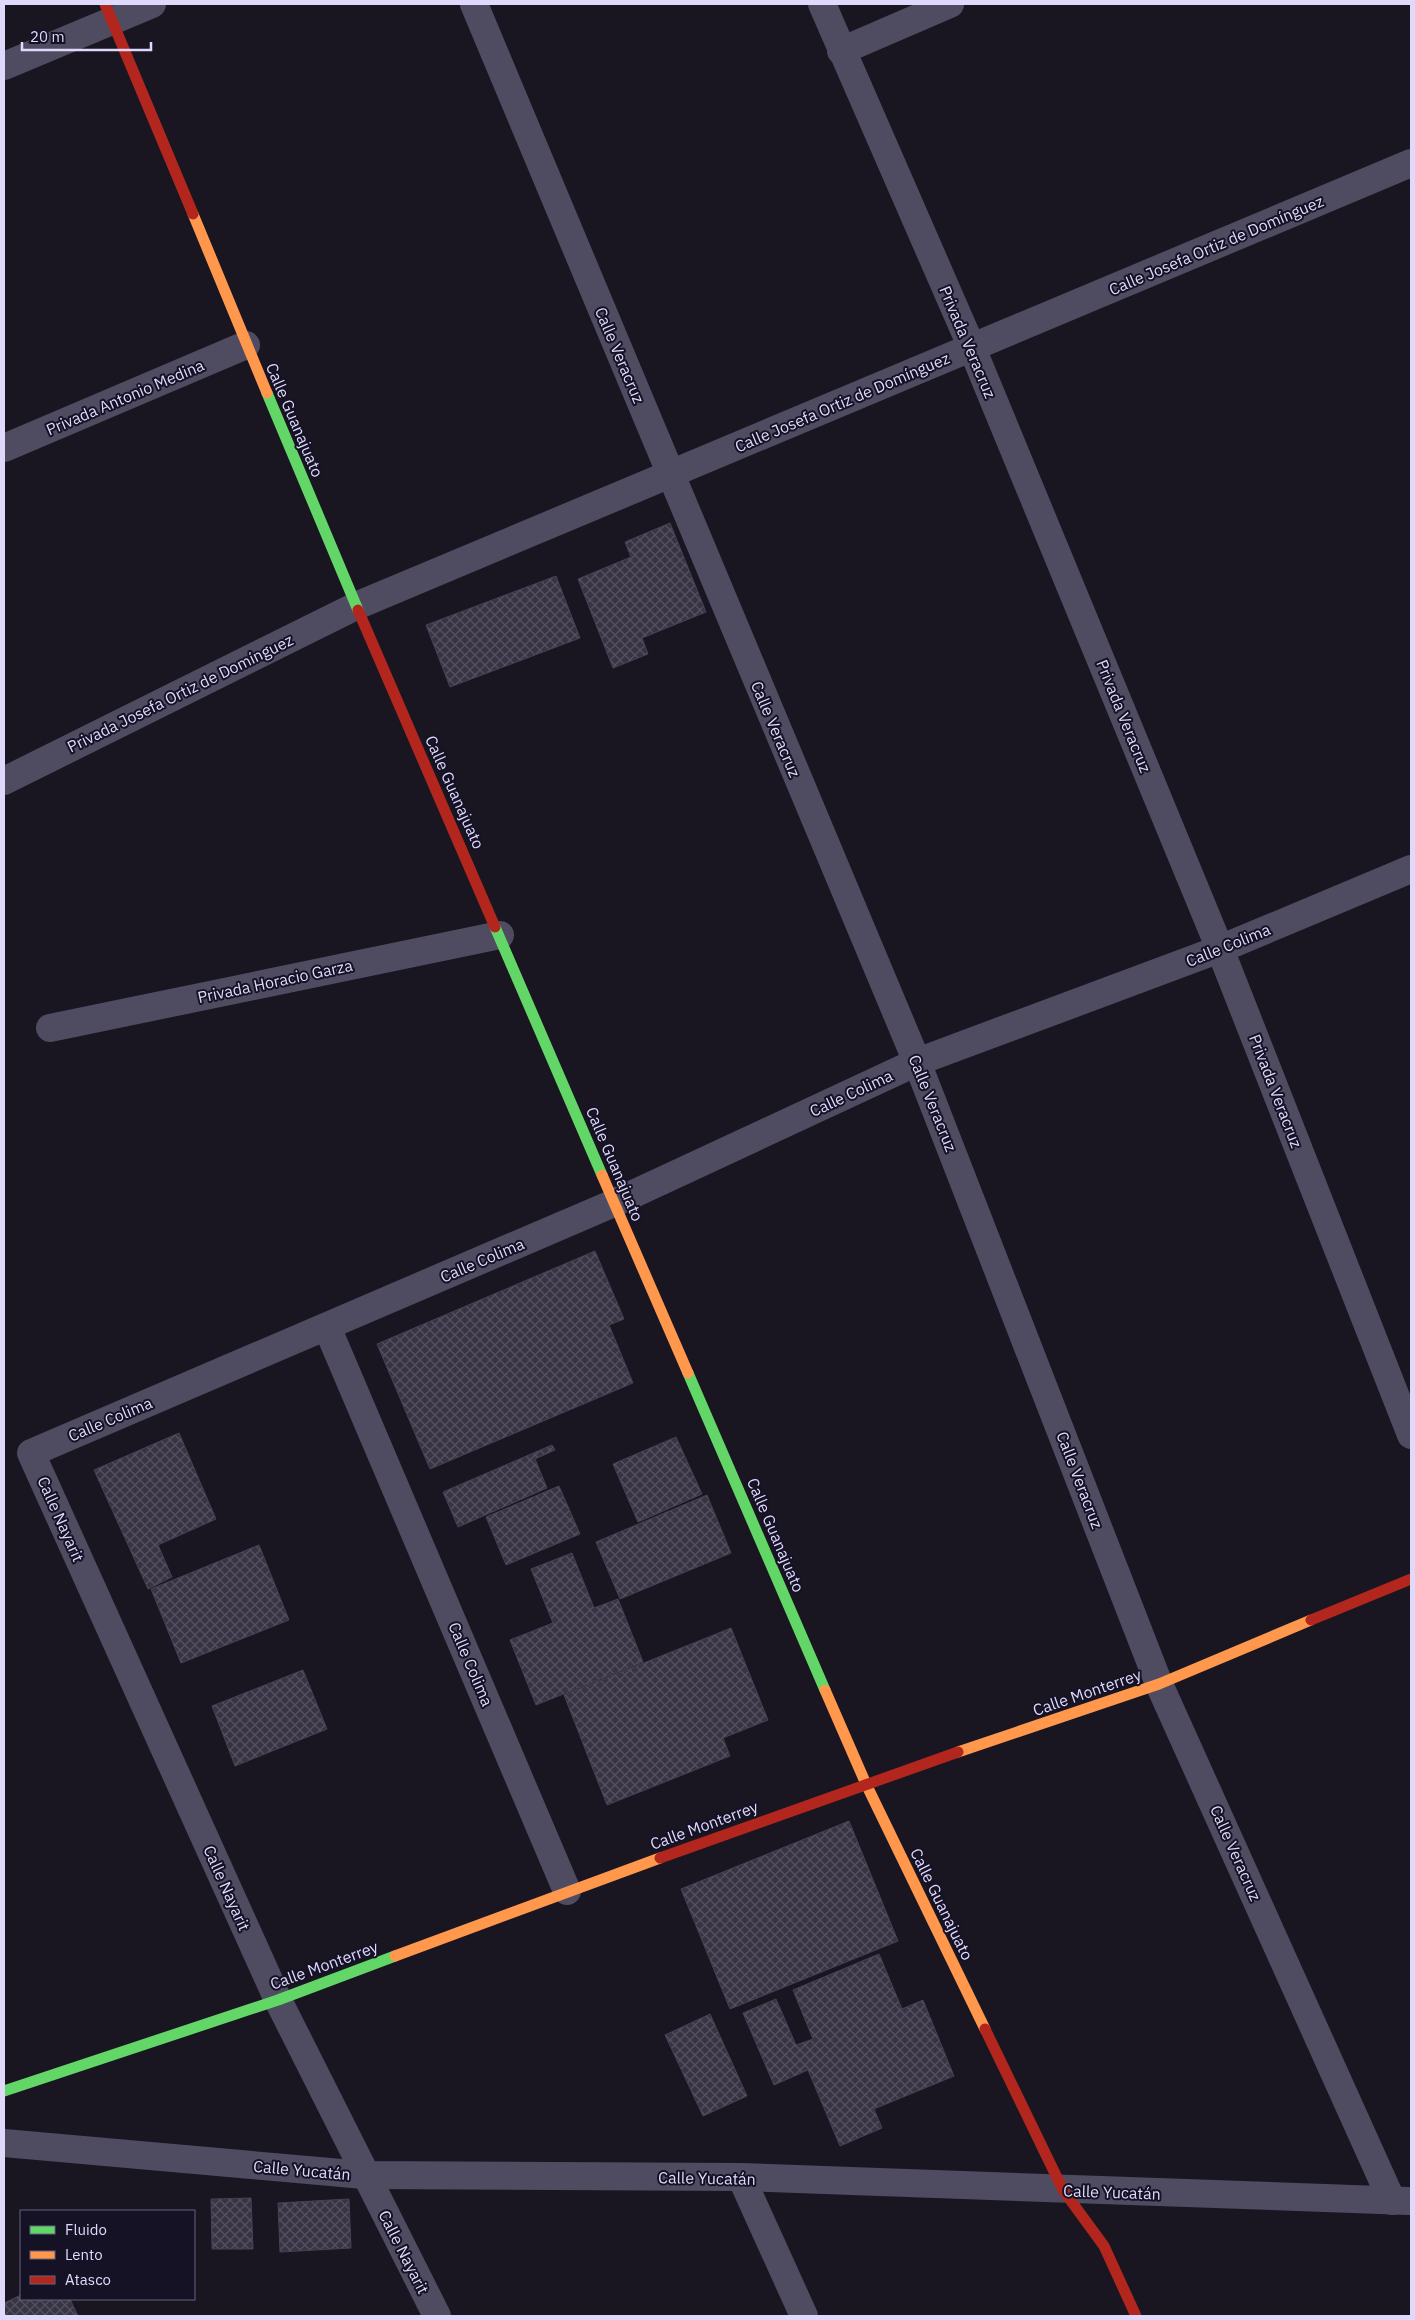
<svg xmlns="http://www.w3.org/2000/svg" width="1415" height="2320" font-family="'IBM Plex Sans',sans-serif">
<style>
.building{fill:url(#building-cross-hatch);stroke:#464154}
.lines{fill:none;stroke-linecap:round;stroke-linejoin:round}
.street{stroke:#4f4c61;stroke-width:28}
.fast{stroke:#63d668;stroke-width:11}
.slow{stroke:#ff974d;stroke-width:11}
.jam{stroke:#b3261e;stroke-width:11}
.labels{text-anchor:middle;stroke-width:4;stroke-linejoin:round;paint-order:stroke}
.street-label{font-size:16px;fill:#dfdafc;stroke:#161226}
</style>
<defs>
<pattern id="building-cross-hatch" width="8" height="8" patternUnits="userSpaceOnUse" patternTransform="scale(1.25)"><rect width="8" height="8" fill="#383444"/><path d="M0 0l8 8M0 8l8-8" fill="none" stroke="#545160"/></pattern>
</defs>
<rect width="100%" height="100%" fill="#191622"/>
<g class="building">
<path d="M670,523L706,612L642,638L648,654L613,668L578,579L631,557L625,542Z"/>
<path d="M556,576L580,638L450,687L426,625Z"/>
<path d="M595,1251L624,1319L609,1325L633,1383L430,1469L377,1344Z"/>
<path d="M179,1433L216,1519L158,1545L172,1577L148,1589L94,1470Z"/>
<path d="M676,1437L702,1494L638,1522L613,1464Z"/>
<path d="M552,1445L555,1450L535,1459L547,1488L458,1527L443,1492Z"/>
<path d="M559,1486L580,1534L506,1565L486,1517Z"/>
<path d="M707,1495L731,1553L620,1599L596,1542Z"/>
<path d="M259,1545L289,1620L181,1663L151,1589Z"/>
<path d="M572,1553L594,1608L618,1599L643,1662L536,1705L510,1640L553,1623L531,1569Z"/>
<path d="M731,1628L768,1720L723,1738L730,1756L607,1805L564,1695Z"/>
<path d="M303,1670L327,1729L235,1766L212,1706Z"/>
<path d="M849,1821L898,1941L730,2009L681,1889Z"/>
<path d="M879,1954L902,2009L923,2000L954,2076L874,2109L882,2128L840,2146L808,2070L774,2085L743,2013L776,1999L796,2045L813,2039L793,1990Z"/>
<path d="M710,2014L747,2096L703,2116L665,2035Z"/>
<path d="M251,2198L253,2249H212L211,2199Z"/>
<path d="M349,2199L351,2248L280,2252L278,2203Z"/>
<path d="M21,2295V2299H70L78,2316H4V2303Z"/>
</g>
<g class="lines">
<g class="street">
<path d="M474,4L917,1062L1159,1684L1392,2201"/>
<path d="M822,4L972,348L1220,949L1411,1435"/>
<path d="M841,51L950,4"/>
<path d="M4,66L152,4"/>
<path d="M4,448L246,345"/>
<path d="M4,781L356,606L1411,163"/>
<path d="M50,1028L500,935"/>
<path d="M327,1327L567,1891"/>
<path d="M4,2143L364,2175L741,2177L1408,2201"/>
<path d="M741,2177L804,2316"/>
<path d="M437,2316L278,2000L31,1453L614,1203L917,1062L1220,949L1411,869"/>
</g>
<g class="fast">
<path d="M267,393L358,610"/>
<path d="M495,927L602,1175"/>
<path d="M688,1373L825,1690"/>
<path d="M4,2091L278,2000L395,1956"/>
</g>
<g class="slow">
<path d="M193,214L267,393"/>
<path d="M602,1175L688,1373"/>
<path d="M825,1690L866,1784L985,2029"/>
<path d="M958,1752L1159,1684L1311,1620"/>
<path d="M395,1956L660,1858"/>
</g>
<g class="jam">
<path d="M105,4L193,214"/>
<path d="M358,610L495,927"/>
<path d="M1311,1620L1411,1579"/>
<path d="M660,1858L958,1752"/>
<path d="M985,2029L1063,2190L1104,2246L1136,2316"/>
</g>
</g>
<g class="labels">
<g class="street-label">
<text transform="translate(1216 245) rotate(-23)" y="6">Calle Josefa Ortiz de Domínguez</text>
<text transform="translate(968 342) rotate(67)" y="6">Privada Veracruz</text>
<text transform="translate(620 355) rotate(67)" y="6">Calle Veracruz</text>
<text transform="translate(125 397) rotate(-23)" y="6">Privada Antonio Medina</text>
<text transform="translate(842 402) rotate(-23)" y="6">Calle Josefa Ortiz de Domínguez</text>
<text transform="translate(295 420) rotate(67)" y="6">Calle Guanajuato</text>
<text transform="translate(180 693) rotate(-26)" y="6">Privada Josefa Ortiz de Domínguez</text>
<text transform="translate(1124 716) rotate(68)" y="6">Privada Veracruz</text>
<text transform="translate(776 729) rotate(67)" y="6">Calle Veracruz</text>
<text transform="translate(455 792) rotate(66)" y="6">Calle Guanajuato</text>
<text transform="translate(1228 945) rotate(-22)" y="6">Calle Colima</text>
<text transform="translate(275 981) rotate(-12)" y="6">Privada Horacio Garza</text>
<text transform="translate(1276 1091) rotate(69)" y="6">Privada Veracruz</text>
<text transform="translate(851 1093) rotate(-25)" y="6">Calle Colima</text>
<text transform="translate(933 1103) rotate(68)" y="6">Calle Veracruz</text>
<text transform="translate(615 1164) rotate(67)" y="6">Calle Guanajuato</text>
<text transform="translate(482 1260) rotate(-23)" y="6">Calle Colima</text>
<text transform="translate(110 1419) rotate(-23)" y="6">Calle Colima</text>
<text transform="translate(1080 1480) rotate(69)" y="6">Calle Veracruz</text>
<text transform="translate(61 1519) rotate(66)" y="6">Calle Nayarit</text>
<text transform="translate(776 1535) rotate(67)" y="6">Calle Guanajuato</text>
<text transform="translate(471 1664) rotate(67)" y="6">Calle Colima</text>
<text transform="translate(1087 1692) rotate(-19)" y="6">Calle Monterrey</text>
<text transform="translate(704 1825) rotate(-20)" y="6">Calle Monterrey</text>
<text transform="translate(1236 1853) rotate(66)" y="6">Calle Veracruz</text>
<text transform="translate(227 1888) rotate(66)" y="6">Calle Nayarit</text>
<text transform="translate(942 1904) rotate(64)" y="6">Calle Guanajuato</text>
<text transform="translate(324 1965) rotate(-20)" y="6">Calle Monterrey</text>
<text transform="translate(302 2170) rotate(5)" y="6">Calle Yucatán</text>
<text transform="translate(707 2178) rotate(1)" y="6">Calle Yucatán</text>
<text transform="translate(1112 2192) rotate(2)" y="6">Calle Yucatán</text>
<text transform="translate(404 2252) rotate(63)" y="6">Calle Nayarit</text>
</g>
</g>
<rect width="1415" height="2320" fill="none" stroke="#dfdafc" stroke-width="10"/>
<rect x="20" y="2210" width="175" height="90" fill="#161226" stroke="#66627c"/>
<rect x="30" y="2226" width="25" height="8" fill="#63d668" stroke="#66627c"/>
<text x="65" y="2235" font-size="15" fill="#dfdafc">Fluido</text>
<rect x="30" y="2251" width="25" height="8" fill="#ff974d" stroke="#66627c"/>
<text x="65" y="2260" font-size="15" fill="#dfdafc">Lento</text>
<rect x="30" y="2276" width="25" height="8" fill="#b3261e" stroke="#66627c"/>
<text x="65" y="2285" font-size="15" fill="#dfdafc">Atasco</text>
<path d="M22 42v8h129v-8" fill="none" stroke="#dfdafc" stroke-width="2.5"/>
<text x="30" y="42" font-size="15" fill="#dfdafc" stroke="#161226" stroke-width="4" paint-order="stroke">20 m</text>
</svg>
